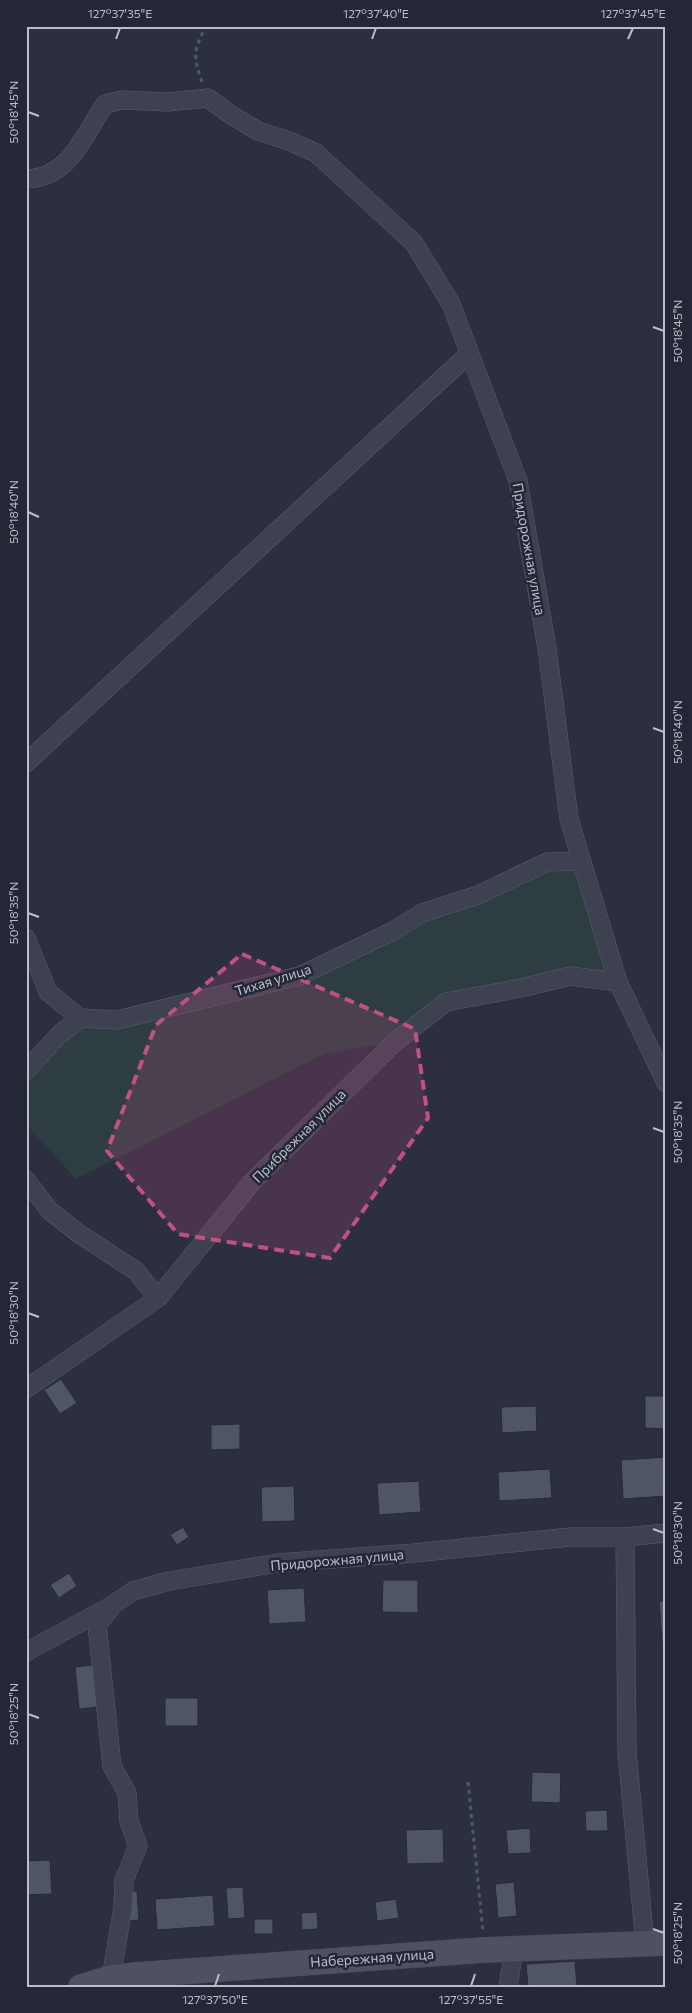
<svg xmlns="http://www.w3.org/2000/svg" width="692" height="2013" font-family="Commissioner,sans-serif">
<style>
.green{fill:#2e3d42}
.building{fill:#4f5467;stroke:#252938}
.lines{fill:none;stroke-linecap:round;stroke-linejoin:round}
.street-casing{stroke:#595d6b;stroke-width:19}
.secondary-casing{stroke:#484b5a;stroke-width:26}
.path{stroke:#4d5a60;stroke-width:3;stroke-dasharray:4 4;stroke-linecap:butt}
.street{stroke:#3e4250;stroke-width:18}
.secondary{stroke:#4d5163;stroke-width:25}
.marked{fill:#c05282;fill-opacity:0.2;stroke:#c05282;stroke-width:4;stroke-dasharray:10 6;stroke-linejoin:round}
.ticks{fill:none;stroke:#bbbeca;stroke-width:2}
.labels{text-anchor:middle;stroke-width:5;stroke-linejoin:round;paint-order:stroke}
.street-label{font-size:14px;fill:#bbbeca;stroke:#232736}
.neatline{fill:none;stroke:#bbbeca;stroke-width:2}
.ticks-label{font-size:12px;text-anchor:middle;fill:#bbbeca}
</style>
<rect width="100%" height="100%" fill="#2b2f40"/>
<path class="green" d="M581,861L618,982L570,976L446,1002L395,1042L324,1054L76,1179L26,1124V1070L80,1018L117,1020L299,976L547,862Z"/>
<g class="building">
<path d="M61,1379L77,1403L60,1414L44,1390Z"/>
<path d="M645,1396H666V1429L645,1428Z"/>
<path d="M536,1406L537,1431L502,1433L501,1407Z"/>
<path d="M240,1424V1449L211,1450V1425Z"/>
<path d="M666,1457V1496L623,1499L621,1460Z"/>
<path d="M550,1469L552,1498L499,1501L498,1472Z"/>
<path d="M419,1481L421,1512L379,1515L377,1483Z"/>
<path d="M294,1486L295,1521L262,1522L261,1487Z"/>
<path d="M183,1527L189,1537L177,1545L170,1535Z"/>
<path d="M69,1573L77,1586L59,1598L50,1585Z"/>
<path d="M383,1580H418V1613L382,1612Z"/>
<path d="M304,1588L306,1622L269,1624L267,1590Z"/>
<path d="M659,1601H666V1642H662Z"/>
<path d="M94,1665L98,1707L79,1709L75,1667Z"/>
<rect x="165" y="1698" width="33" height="28"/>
<path d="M532,1772L561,1773L560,1803L531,1802Z"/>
<path d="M607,1810L608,1831H586L585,1811Z"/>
<path d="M530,1828L531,1853L508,1854L506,1830Z"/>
<path d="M443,1829L444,1863L407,1864L406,1830Z"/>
<path d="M50,1860L52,1894L26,1895V1861Z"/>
<path d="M514,1882L517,1916L498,1918L495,1884Z"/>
<path d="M243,1887L245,1918L228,1919L226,1888Z"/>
<path d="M137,1891L139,1920L122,1921L120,1892Z"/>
<path d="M213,1895L215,1926L157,1930L155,1899Z"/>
<path d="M396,1899L399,1918L377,1921L375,1902Z"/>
<path d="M317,1912L318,1929L302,1930L301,1913Z"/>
<rect x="254" y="1919" width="19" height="15"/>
<path d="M575,1961L577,1987H528L526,1964Z"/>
</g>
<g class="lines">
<defs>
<g id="street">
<path d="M26,179C70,178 84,135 105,104L122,100L168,102L208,98L231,115L258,131L289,141L316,153L414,243L451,304L518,481L547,648L569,819L618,982L666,1083"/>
<path d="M26,763L470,353"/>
<path d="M26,938L48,992L80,1018"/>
<path d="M26,1070L59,1035L80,1018L117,1020L299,976L393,931L422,913L478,895L547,862L581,861"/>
<path d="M26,1180L50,1211L78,1233L136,1271L158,1298"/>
<path d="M26,1389L158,1298L252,1182L395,1042L446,1002L521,988L570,976L618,982"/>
<path d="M625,1537L627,1752L645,1944"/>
<path d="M110,1609L97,1625L112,1766L127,1793L129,1821L138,1846L124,1880L123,1907L111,1978"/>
<path d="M26,1652L111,1606L133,1591L169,1581L278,1563L414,1553L570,1537H625L666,1533"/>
<path d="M508,1987L514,1949"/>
</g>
<path id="secondary" d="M81,1987L111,1978L136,1975L484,1950L666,1943"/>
</defs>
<use href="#street" class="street-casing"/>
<use href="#secondary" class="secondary-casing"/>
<g class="path">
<path d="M202,82C193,55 193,52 206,26"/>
<path d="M468,1782L483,1932"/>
</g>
<use href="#street" class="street"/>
<use href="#secondary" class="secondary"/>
</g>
<path class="marked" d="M242,954L415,1029L428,1118L330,1258L178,1234L107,1151L156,1025Z"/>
<path class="ticks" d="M116,39L120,28M372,39L376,28M628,39L633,28M28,112L39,116M653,327L664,331M28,512L39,517M653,728L664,732M28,913L39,917M653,1128L664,1132M28,1313L39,1317M653,1529L664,1533M28,1714L39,1718M653,1929L664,1933M215,1986L219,1974M471,1986L475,1974"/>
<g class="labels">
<g class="street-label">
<text transform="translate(529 549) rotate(80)" y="5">Придорожная улица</text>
<text transform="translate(273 980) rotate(-17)" y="5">Тихая улица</text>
<text transform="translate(299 1136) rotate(-45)" y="5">Прибрежная улица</text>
<text transform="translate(337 1560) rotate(-5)" y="5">Придорожная улица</text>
<text transform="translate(372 1958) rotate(-4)" y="5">Набережная улица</text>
</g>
</g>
<rect width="692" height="2013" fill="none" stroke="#232736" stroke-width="55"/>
<rect x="28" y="28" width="636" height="1958" class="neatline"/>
<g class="ticks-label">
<text x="120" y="18">127°37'35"E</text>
<text x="376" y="18">127°37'40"E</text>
<text x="633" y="18">127°37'45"E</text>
<text transform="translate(14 112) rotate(-90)" y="4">50°18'45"N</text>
<text transform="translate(678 331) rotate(-90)" y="4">50°18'45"N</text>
<text transform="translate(14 512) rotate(-90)" y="4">50°18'40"N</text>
<text transform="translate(678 732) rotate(-90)" y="4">50°18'40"N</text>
<text transform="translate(14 913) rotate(-90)" y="4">50°18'35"N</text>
<text transform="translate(678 1132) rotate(-90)" y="4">50°18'35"N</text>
<text transform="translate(14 1313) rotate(-90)" y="4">50°18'30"N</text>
<text transform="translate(678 1533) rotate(-90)" y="4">50°18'30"N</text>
<text transform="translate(14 1714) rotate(-90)" y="4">50°18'25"N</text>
<text transform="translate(678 1933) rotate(-90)" y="4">50°18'25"N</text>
<text x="215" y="2004">127°37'50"E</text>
<text x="471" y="2004">127°37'55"E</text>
</g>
</svg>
